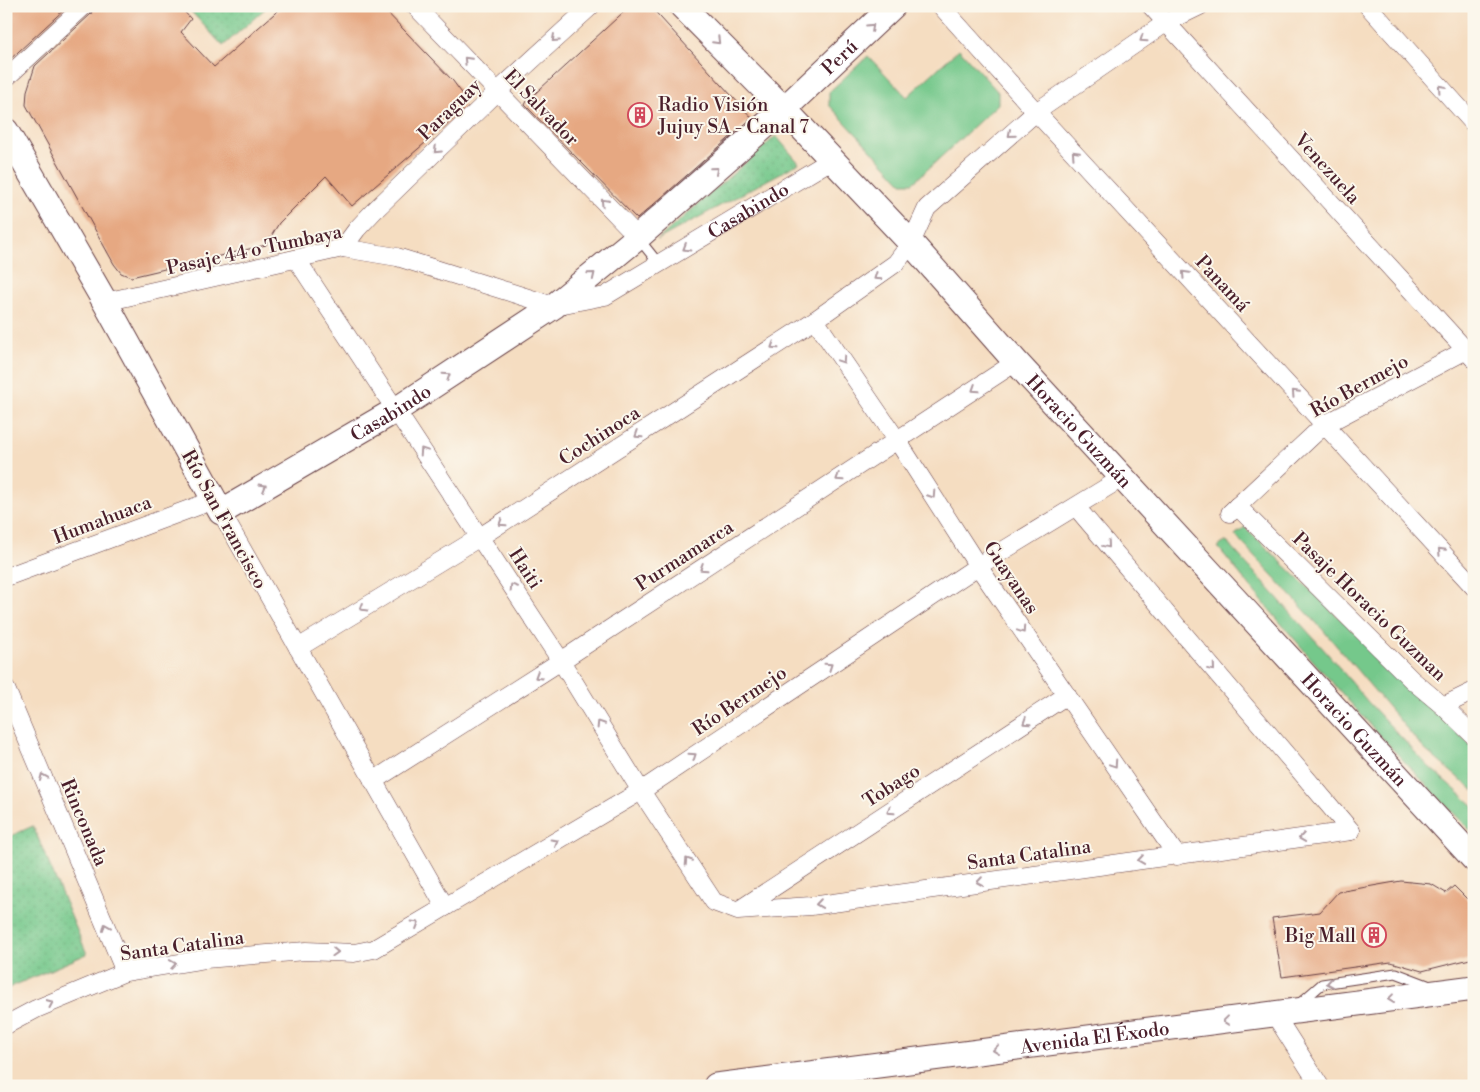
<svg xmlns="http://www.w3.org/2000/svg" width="1480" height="1092" font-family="'Libre Bodoni',serif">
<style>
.green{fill:#75c88b;stroke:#60745b}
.park{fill:url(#park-dots);stroke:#60745b}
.building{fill:#e6a882}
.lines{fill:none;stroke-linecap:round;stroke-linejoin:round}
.lane-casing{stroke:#643c42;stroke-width:11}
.street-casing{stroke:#643c42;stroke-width:19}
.secondary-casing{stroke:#643c42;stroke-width:27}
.lane{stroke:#fff;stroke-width:9}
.street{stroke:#fff;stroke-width:18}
.secondary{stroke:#fff;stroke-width:25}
.oneway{stroke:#ae9aa0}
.labels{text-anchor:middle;stroke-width:4;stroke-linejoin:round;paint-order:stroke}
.street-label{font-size:19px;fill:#4a1f2b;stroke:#fbf7ec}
.poi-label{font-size:19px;fill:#4a1f2b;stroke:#fbf7ec;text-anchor:start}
</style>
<defs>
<pattern id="park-dots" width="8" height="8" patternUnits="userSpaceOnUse" patternTransform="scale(1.25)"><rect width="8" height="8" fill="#75c88b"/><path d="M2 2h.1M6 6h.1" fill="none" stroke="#67ab78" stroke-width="1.8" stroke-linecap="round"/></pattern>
</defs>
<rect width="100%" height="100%" fill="#fbf7ec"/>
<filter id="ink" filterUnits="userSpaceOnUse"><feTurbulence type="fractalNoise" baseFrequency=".02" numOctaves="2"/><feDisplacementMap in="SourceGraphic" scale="10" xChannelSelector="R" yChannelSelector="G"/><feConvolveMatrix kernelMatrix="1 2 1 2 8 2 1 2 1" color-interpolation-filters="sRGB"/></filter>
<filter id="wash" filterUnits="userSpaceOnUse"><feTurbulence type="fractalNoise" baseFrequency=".0096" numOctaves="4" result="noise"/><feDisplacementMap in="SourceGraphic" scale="20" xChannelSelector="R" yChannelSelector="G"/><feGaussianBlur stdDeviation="1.12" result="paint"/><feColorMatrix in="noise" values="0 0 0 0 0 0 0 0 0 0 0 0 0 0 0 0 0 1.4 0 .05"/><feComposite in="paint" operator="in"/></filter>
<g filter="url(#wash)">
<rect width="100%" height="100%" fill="#f5ddc1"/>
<g class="green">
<path d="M959,49L998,92V104L913,183H902L829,105V92L868,56L907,97Z"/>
<path d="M1245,527L1474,748V791L1424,749L1323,630L1235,535Z"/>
<path d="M1226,541L1327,653L1368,702L1428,766L1474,806V834C1384,743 1298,647 1218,547Z"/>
</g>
<g class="park">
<path d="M186,6H268L223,46Z"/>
<path d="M776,136L799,163L657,240Z"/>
<path d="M33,826L87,954L6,989V838Z"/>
</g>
<g id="blocks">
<g class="building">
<path d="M6,6H68L6,63Z"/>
<path d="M94,6H179L191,19L181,32L214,67L283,6H381L453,81L464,96L462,111L352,206L326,176L279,223L266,245L131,277L121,273L114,264L26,105L27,91L35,66L91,14Z"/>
<path d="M630,6H650L752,118L637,219L525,105L527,101Z"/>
<path d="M1401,881L1431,884L1446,893L1454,886L1474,906V952L1470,959L1422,971L1391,962L1282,977L1272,918L1320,912L1338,892Z"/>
</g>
</g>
</g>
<g filter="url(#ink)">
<use href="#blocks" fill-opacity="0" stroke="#643c42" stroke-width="1"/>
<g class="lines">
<defs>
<g id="lane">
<path d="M639,239L659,264"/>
<path d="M1299,1004L1322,984L1396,973L1430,986"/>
</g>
<g id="street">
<path d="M415,6L638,237"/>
<path d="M941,6L1036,112L1474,587"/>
<path d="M1151,6L1474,359"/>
<path d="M1368,6L1474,124"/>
<path d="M6,78L84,6"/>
<path d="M343,248L357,229L373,212L497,92L591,6"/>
<path d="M297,260L561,661L641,791L714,902L738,911L811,906L1351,831"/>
<path id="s1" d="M105,302L343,248L397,257L554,306L605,296L833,159"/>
<path d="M815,320L897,440L978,566L1177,856"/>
<path d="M1237,506L1412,680L1443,706L1474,736"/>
<path d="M1076,507L1351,831"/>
<path d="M221,512L445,907"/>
<path d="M1230,513L1324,425L1474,346"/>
<path d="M6,577L214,500"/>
<path d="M298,648L480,537L815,320L896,263L911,243L927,208L1036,112L1167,22L1200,6"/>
<path d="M6,689L125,972"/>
<path d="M1443,706L1474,691"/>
<path d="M373,781L561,661L1016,362"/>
<path d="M739,910L1067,695"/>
<path d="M1275,1015L1320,1086"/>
<path d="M6,1025L36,1009L125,972L205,959L306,951L354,953L374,949L641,791L978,566L1122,478"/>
</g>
<g id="secondary">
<path id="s2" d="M682,6L784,109L911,243L1016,362L1474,859"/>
<path id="s3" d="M6,131L105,302L221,512L396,410L554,306L638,237L784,109L893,6"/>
<path id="s4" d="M716,1086L1474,988"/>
</g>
</defs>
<use href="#lane" class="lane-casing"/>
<use href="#street" class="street-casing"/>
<use href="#secondary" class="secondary-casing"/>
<use href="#lane" class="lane"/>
<use href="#street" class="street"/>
<use href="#secondary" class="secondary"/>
</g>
<defs><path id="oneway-chevron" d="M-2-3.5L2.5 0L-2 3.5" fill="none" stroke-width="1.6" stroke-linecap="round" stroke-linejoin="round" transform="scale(1.25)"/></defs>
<g class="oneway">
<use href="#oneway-chevron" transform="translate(871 27) rotate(-43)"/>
<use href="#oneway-chevron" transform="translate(555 39) rotate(138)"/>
<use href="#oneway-chevron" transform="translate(1143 39) rotate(146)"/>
<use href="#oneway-chevron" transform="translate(717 41) rotate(45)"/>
<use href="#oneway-chevron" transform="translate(467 60) rotate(-134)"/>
<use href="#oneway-chevron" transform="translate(1441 88) rotate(-132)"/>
<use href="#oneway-chevron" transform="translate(1011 134) rotate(139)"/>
<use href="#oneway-chevron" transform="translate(437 150) rotate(136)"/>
<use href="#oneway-chevron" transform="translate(1075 154) rotate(-133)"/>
<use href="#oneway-chevron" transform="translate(715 170) rotate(-41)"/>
<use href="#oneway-chevron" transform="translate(604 202) rotate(-134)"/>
<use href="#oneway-chevron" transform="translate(686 248) rotate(149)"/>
<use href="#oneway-chevron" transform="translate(1185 274) rotate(-133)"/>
<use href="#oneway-chevron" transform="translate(592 275) rotate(-39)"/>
<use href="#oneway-chevron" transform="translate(877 277) rotate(145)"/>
<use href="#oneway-chevron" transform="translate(774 346) rotate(147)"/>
<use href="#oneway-chevron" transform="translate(842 360) rotate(56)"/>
<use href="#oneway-chevron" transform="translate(447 376) rotate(-33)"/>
<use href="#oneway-chevron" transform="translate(975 389) rotate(147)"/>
<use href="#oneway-chevron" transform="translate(1295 393) rotate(-133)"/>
<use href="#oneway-chevron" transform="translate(638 435) rotate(147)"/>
<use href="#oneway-chevron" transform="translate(423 451) rotate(-124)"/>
<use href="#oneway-chevron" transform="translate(839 478) rotate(147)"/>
<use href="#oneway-chevron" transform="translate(263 487) rotate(-30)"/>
<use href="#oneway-chevron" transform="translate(932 495) rotate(57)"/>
<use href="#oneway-chevron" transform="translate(502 523) rotate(147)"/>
<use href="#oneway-chevron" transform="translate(1107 545) rotate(50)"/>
<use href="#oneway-chevron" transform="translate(1441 551) rotate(-133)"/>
<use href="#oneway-chevron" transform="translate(703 568) rotate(147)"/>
<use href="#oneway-chevron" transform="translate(513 587) rotate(-123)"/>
<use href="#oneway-chevron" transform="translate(363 608) rotate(149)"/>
<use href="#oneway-chevron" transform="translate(1022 630) rotate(56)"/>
<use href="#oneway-chevron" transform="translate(829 666) rotate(-34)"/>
<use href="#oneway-chevron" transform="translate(1212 668) rotate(50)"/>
<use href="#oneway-chevron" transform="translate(538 676) rotate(148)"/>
<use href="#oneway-chevron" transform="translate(1026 722) rotate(147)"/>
<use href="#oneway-chevron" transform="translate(600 724) rotate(-122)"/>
<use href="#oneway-chevron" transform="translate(693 756) rotate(-34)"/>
<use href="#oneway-chevron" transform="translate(1114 764) rotate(56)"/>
<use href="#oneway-chevron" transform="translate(43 777) rotate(-113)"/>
<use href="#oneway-chevron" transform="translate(890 811) rotate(147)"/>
<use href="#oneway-chevron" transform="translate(1302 838) rotate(172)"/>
<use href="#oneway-chevron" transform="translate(555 842) rotate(-31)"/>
<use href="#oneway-chevron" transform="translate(1141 860) rotate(172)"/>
<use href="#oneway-chevron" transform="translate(688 861) rotate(-123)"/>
<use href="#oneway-chevron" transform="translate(980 882) rotate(172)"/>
<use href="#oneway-chevron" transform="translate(819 904) rotate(172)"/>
<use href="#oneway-chevron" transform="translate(416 924) rotate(-31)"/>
<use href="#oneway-chevron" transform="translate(106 927) rotate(-113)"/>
<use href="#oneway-chevron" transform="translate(335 952) rotate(2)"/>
<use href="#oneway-chevron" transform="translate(173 964) rotate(-9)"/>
<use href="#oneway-chevron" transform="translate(1330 983) rotate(171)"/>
<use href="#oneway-chevron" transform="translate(1391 999) rotate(173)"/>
<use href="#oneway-chevron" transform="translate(50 1003) rotate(-24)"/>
<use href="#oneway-chevron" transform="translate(1226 1021) rotate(173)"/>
<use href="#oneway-chevron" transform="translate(996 1050) rotate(173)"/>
</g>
</g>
<defs>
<symbol id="building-ring" viewBox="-11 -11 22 22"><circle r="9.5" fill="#fbf7ec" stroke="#d1495b" stroke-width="1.5"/><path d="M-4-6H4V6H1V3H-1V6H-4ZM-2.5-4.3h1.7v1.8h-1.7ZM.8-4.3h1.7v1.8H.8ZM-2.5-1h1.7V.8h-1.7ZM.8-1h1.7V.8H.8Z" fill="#d1495b"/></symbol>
</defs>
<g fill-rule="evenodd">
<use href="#building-ring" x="626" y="101" width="28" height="28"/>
<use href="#building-ring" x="1360" y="921" width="28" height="28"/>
</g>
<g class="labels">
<g class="street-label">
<text dy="7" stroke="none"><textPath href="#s3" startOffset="1208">Perú</textPath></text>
<text transform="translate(542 107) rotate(46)" y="7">El Salvador</text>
<text transform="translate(449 109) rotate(-44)" y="7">Paraguay</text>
<text transform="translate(1328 168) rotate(48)" y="7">Venezuela</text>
<text dy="7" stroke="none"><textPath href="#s1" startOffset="682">Casabindo</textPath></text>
<text transform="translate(254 249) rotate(-12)" y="7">Pasaje 44 o Tumbaya</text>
<text transform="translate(1223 283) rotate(47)" y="7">Panamá</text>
<text transform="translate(1359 385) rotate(-29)" y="7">Río Bermejo</text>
<text dy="7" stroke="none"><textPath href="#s3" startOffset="634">Casabindo</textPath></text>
<text dy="7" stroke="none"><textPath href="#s2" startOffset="582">Horacio Guzmán</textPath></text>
<text transform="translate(599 435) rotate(-33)" y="7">Cochinoca</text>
<text transform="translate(102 519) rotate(-21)" y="7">Humahuaca</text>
<text transform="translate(225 519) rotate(61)" y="7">Río San Francisco</text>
<text transform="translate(684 555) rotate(-33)" y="7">Purmamarca</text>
<text transform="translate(526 568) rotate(57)" y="7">Haiti</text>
<text transform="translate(1012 577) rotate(56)" y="7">Guayanas</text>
<text transform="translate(1370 606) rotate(44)" y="7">Pasaje Horacio Guzman</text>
<text transform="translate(739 700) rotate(-34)" y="7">Río Bermejo</text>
<text dy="7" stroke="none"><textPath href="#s2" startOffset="988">Horacio Guzmán</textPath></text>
<text transform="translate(891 785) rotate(-33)" y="7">Tobago</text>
<text transform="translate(85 822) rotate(67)" y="7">Rinconada</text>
<text transform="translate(1029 854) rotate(-8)" y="7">Santa Catalina</text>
<text transform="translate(182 945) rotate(-8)" y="7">Santa Catalina</text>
<text dy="7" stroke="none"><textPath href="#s4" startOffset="382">Avenida El Éxodo</textPath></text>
</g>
<g class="poi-label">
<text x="658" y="111">Radio Visión<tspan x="658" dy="22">Jujuy SA - Canal 7</tspan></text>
<text x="1356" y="942" text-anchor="end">Big Mall</text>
</g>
</g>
<rect width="1480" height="1092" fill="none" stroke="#fbf7ec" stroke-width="25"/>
</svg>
